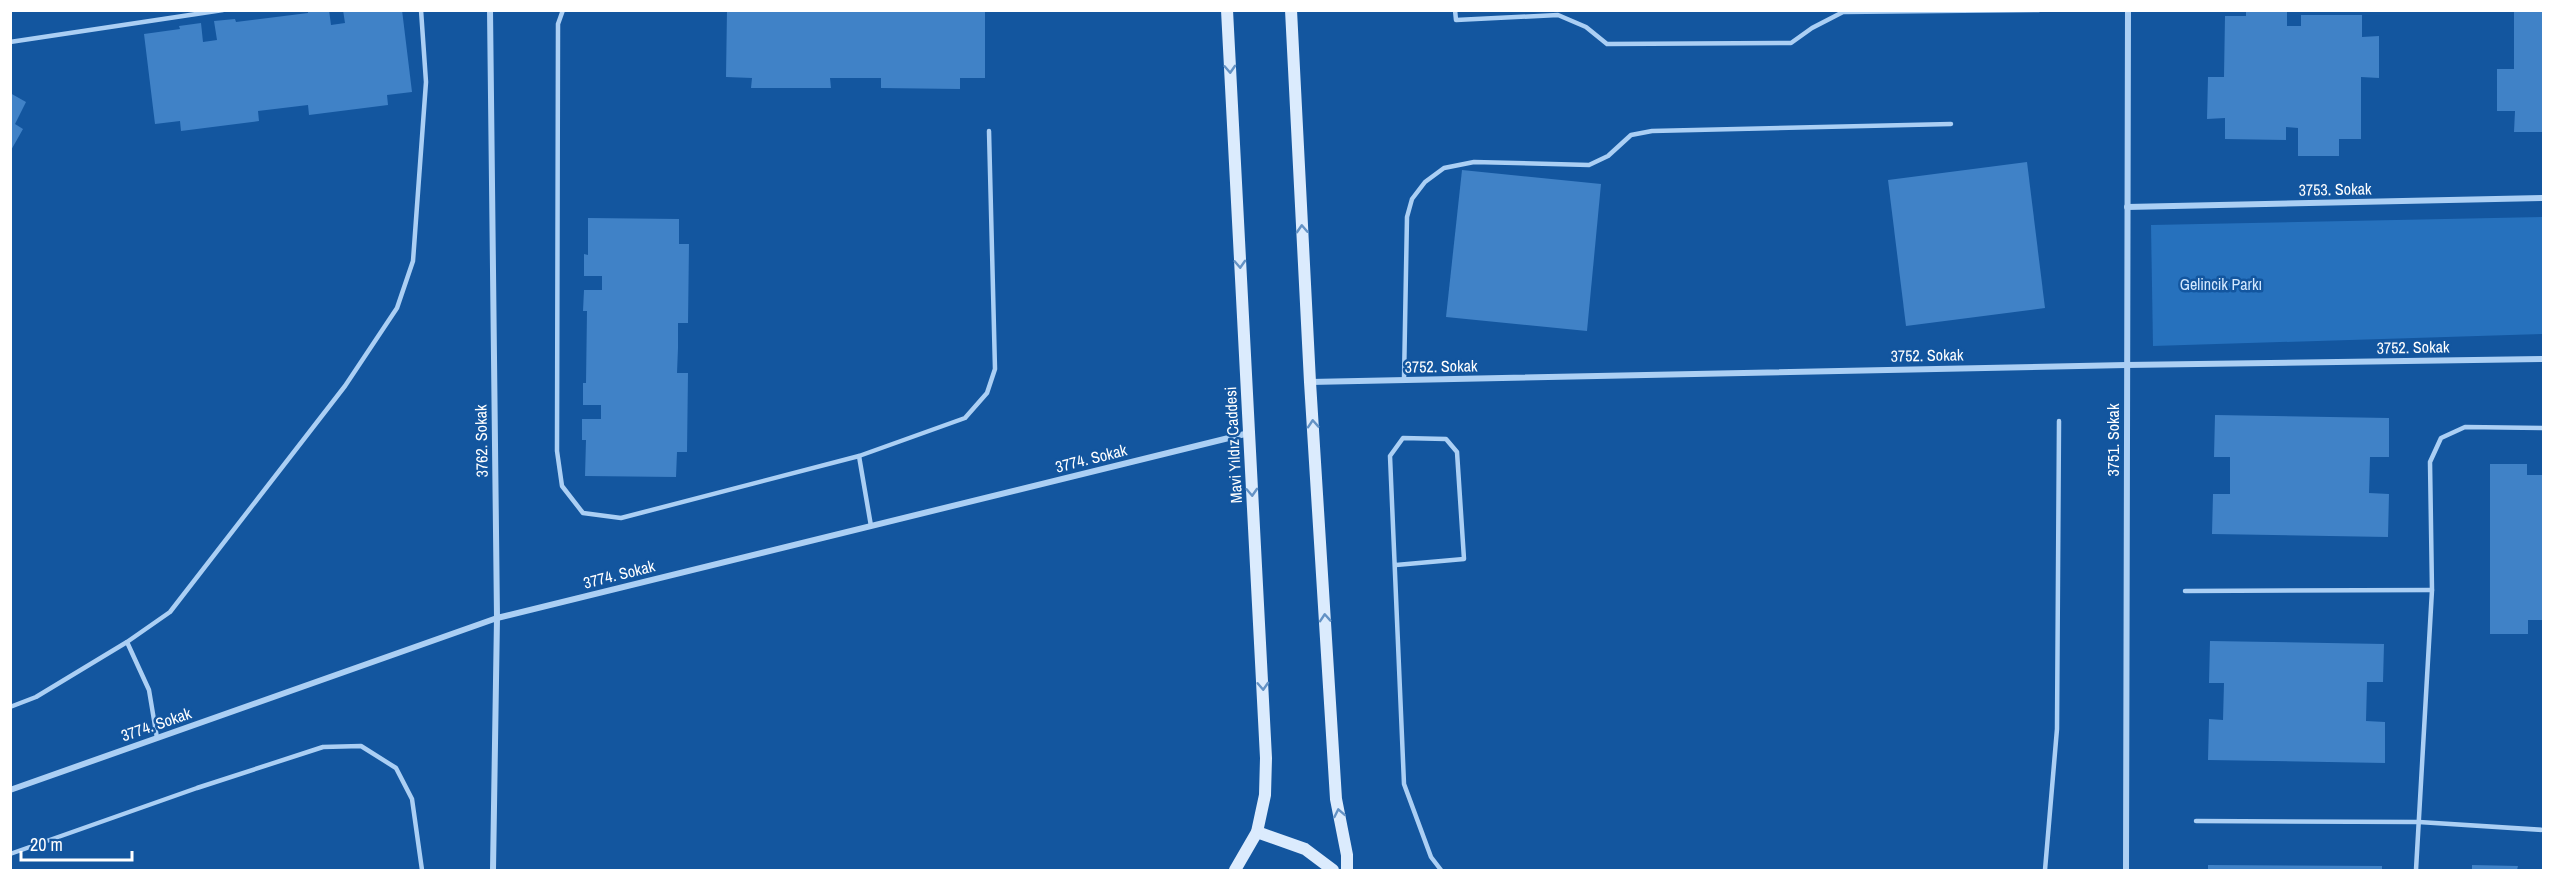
<svg xmlns="http://www.w3.org/2000/svg" width="2554" height="881" font-family="'Archivo Narrow',sans-serif">
<style>
.green{fill:#2671bd}
.building{fill:#4082c7}
.lines{fill:none;stroke-linecap:round;stroke-linejoin:round}
.lane{stroke:#abcff4;stroke-width:4.5}
.street{stroke:#abcff4;stroke-width:6}
.secondary{stroke:#dbebfd;stroke-width:12}
.oneway{stroke:#6392c5}
.labels{text-anchor:middle;stroke-width:5;stroke-linejoin:round;paint-order:stroke}
.street-label{font-size:16px;fill:#fff;stroke:#13569f}
.park-label{font-size:16px;fill:#d3e8fe;stroke:#13569f}
</style>
<rect width="100%" height="100%" fill="#13569f"/>
<path class="green" d="M2543,217V334L2153,346L2151,225Z"/>
<g class="building">
<path d="M308,10H329L331,25L345,23L343,10H402L412,92L387,95L388,105L309,115L308,105L258,111L259,121L181,131L180,121L155,124L144,34L180,29L179,26L201,23L203,42L217,40L214,21L235,19L236,22L308,13Z"/>
<path d="M727,10H985V78H960V89L881,88V78H830L831,88H751L752,78L726,77Z"/>
<path d="M2246,10H2287V26H2301V15H2362V37L2379,36V78L2361,77V139H2339V156H2298V128L2286,127V140L2225,139V118L2207,119L2208,77H2224L2225,16H2246Z"/>
<path d="M2514,10H2544V132H2514L2515,111H2497V69H2514Z"/>
<path d="M10,93L26,102L15,124L23,129L10,152Z"/>
<path d="M2027,162L2045,308L1906,326L1888,180Z"/>
<path d="M1462,170L1601,184L1587,331L1446,317Z"/>
<path d="M588,218L679,219V244H689L688,323H678V348L677,373H688L687,452H677L676,477L585,476L586,440H582V419H601V405H583V383H586L587,311H583L584,290H602V276H584V254L588,255Z"/>
<path d="M2215,415L2389,418V457H2370L2369,493L2389,494L2388,537L2212,534L2213,494H2230V457H2214Z"/>
<path d="M2490,464H2527V475H2544V620H2528V634H2490Z"/>
<path d="M2210,641L2384,644L2383,682H2367L2366,721L2385,722V763L2208,760L2209,719L2223,720L2224,683H2209Z"/>
<path d="M2208,865L2382,866V870H2208Z"/>
<path d="M2472,865L2518,866L2517,870H2472Z"/>
</g>
<g class="lines">
<g class="lane">
<path d="M563,10L558,24L557,451L562,486L583,513L621,518L859,456L965,418L987,393L995,369L989,131"/>
<path d="M1455,10L1456,20L1558,15L1586,27L1607,44L1791,43L1812,28L1843,12L2039,10"/>
<path d="M10,42L223,10"/>
<path d="M1404,380L1407,217L1412,199L1425,182L1444,168L1474,162L1589,165L1608,156L1631,135L1652,131L1951,124"/>
<path d="M859,456L871,526"/>
<path d="M1396,565L1464,559L1457,452L1446,439L1403,438L1390,456L1404,784L1431,857L1441,870"/>
<path d="M2185,591L2432,590"/>
<path d="M127,642L149,690L157,738"/>
<path d="M10,707L36,697L127,642L170,612L345,386L397,308L413,261L426,82L421,10"/>
<path d="M2196,821L2419,822L2544,830"/>
<path d="M10,854L197,788L323,747L361,746L396,768L412,799L422,870"/>
<path d="M2045,870L2057,729L2059,421"/>
<path d="M2416,870L2432,590L2430,462L2441,438L2465,427L2544,428"/>
</g>
<g class="street">
<path d="M490,10L497,618L493,870"/>
<path d="M2127,207L2544,198"/>
<path d="M1310,382L2126,365L2544,359"/>
<path d="M10,790L497,618L1249,433"/>
<path d="M2126,870L2128,10"/>
</g>
<g class="secondary">
<path d="M1227,10L1266,758L1265,795L1257,832L1235,870"/>
<path d="M1291,10L1310,382L1336,799L1347,855V870"/>
<path d="M1257,832L1305,849L1333,870"/>
</g>
</g>
<defs><path id="oneway-chevron" d="M-2-3.5L2.5 0L-2 3.5" fill="none" stroke-width="1.6" stroke-linecap="round" stroke-linejoin="round" transform="scale(1.5)"/></defs>
<g class="oneway">
<use href="#oneway-chevron" transform="translate(1230 69) rotate(87)"/>
<use href="#oneway-chevron" transform="translate(1302 229) rotate(-93)"/>
<use href="#oneway-chevron" transform="translate(1240 264) rotate(87)"/>
<use href="#oneway-chevron" transform="translate(1313 424) rotate(-94)"/>
<use href="#oneway-chevron" transform="translate(1252 492) rotate(87)"/>
<use href="#oneway-chevron" transform="translate(1325 618) rotate(-94)"/>
<use href="#oneway-chevron" transform="translate(1263 686) rotate(87)"/>
<use href="#oneway-chevron" transform="translate(1339 813) rotate(-101)"/>
</g>
<g class="labels">
<g class="street-label">
<text transform="translate(2335 189) rotate(-1)" y="6">3753. Sokak</text>
<text transform="translate(2413 347) rotate(-1)" y="6">3752. Sokak</text>
<text transform="translate(1927 355) rotate(-1)" y="6">3752. Sokak</text>
<text transform="translate(1441 366) rotate(-1)" y="6">3752. Sokak</text>
<text transform="translate(2113 440) rotate(-90)" y="6">3751. Sokak</text>
<text transform="translate(481 441) rotate(-91)" y="6">3762. Sokak</text>
<text transform="translate(1233 445) rotate(-93)" y="6">Mavi Yıldız Caddesi</text>
<text transform="translate(1091 458) rotate(-14)" y="6">3774. Sokak</text>
<text transform="translate(619 574) rotate(-14)" y="6">3774. Sokak</text>
<text transform="translate(156 724) rotate(-19)" y="6">3774. Sokak</text>
</g>
<g class="park-label">
<text x="2221" y="290">Gelincik Parkı</text>
</g>
</g>
<rect width="2554" height="881" fill="none" stroke="#ffffff" stroke-width="24"/>
<path d="M21 851v9h111v-9" fill="none" stroke="#ffffff" stroke-width="3"/>
<text x="30" y="851" font-size="18" fill="#ffffff" stroke="#13569f" stroke-width="4.5" paint-order="stroke">20 m</text>
</svg>
